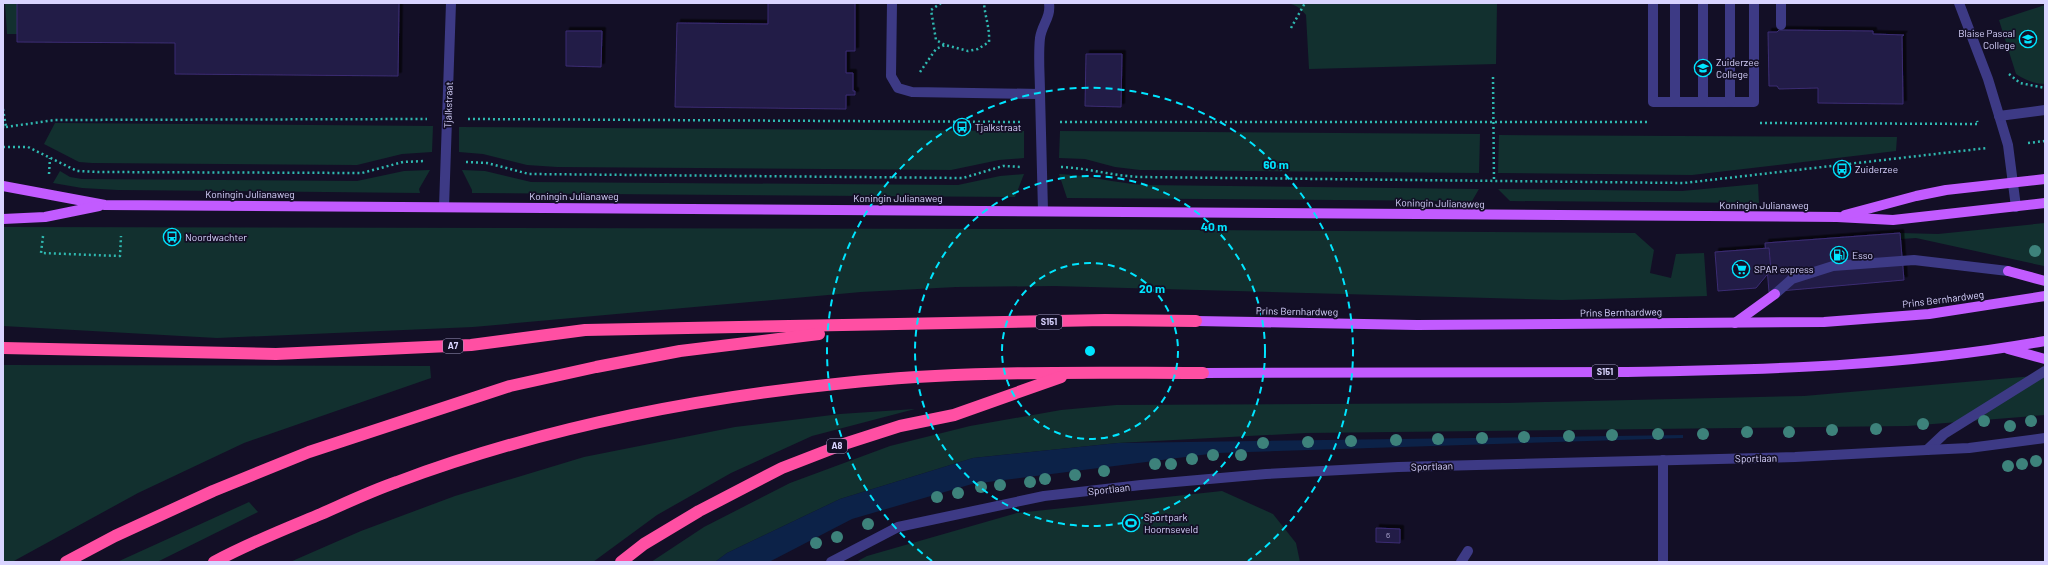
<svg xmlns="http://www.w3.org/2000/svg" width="2048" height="565" font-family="Barlow,sans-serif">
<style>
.green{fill:#12302f}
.water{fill:#0c2248}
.building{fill:#241b47;stroke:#3b2d73;filter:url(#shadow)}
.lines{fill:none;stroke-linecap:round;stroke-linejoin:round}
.path{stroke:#2fb8b0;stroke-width:2.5;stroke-dasharray:2 3;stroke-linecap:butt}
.minor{stroke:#3d3a85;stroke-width:10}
.major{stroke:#c25bff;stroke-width:10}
.highway{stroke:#ff4fa3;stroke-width:12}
.tree{fill:#3d827b}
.ring{fill:none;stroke:#00e5ff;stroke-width:2;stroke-dasharray:7 5}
.labels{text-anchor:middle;stroke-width:3.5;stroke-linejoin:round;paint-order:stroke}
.number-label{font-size:8px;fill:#aca6d1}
.shield{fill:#130f26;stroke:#9e99be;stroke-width:1}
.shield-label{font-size:9px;font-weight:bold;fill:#d9d4ff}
.poi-label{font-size:10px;fill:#d9d4ff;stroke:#130f26;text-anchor:start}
.street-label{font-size:10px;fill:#d9d4ff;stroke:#130f26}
.centre{fill:#00e5ff;stroke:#130f26;stroke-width:2}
.ring-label{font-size:12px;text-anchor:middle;font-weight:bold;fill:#00e5ff;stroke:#130f26;stroke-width:3.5;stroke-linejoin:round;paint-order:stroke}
</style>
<defs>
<filter id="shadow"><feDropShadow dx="3.5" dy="-3.5" stdDeviation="0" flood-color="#0009"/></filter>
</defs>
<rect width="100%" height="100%" fill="#130f26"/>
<g class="green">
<path d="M5,3H22L23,34H7Z"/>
<path d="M1283,3H1497L1496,64L1309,69L1306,15C1300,7 1293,3 1283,3Z"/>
<path d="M2045,5V84C2034,84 2025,80 2016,74L1999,20Z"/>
<path d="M55,123L433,126L432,152L402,154L357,165L92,163L79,162L44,144Z"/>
<path d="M459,127L1024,131V158L999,160L951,170L557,167L527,165L483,154L459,152Z"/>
<path d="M1060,131L1480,134L1479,173L1140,170L1115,167L1085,159L1059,158Z"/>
<path d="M1499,135L1897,137L1896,151L1692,175L1498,173Z"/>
<path d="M430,170L419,189L420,193L118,190L82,188L53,183L60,171L70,177L82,179L357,181L404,171Z"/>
<path d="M462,170L485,171L531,182L958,185L1000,176L1024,174L1015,197L472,193V190Z"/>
<path d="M1059,174C1088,175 1115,183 1143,185L1479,189L1472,201L1067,198Z"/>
<path d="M1758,184L1759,203L1510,201L1498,189L1682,191Z"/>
<path d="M2045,223V266H2044L1916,238L1901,239L1900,233L1938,234Z"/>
<path d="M3,227L1069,229L1635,233L1654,250L1650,273L1671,278L1676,254L1704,253L1707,296L1562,300L1054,286L956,287L861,292L473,327L217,338L3,326Z"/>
<path d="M3,365L430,366L431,378L244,443L138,493L12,562H3Z"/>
<path d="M2045,375V415L1908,426L1306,433L1118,443L973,458L840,499L727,553L715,562H651L704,527L790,483L890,446L970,426L1061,410L1116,405L1507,403L1804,396Z"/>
<path d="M915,409L812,436L731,473L657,515L593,562H290L361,531L455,496L584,457L735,427L840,414Z"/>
<path d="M1222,491L1273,514L1296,543L1300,562H856L867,556L1017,513Z"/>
<path d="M249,502L258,512L157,562H117Z"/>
</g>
<path class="water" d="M1683,435V438L1217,453L972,484L852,519L769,562H715L727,553L840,499L973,458L1118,443Z"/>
<g class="building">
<path d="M17,3H399L398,76L175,74V43L17,42Z"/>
<path d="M768,3H855V51H846V73H853V91H855V95H846V109L675,107L677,23L768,24Z"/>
<path d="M1779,30L1873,31V34L1904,35L1902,36L1903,104L1818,103V88L1779,89L1777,86H1769L1768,32H1777Z"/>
<path d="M566,31H602L601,67L566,66Z"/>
<path d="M1086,54H1122L1121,107L1085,106Z"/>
<path d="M1900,233L1904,280L1769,292L1765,243Z"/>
<path d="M1769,248L1771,270L1756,288L1718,291L1715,252Z"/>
<path d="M1376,528L1400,529V543L1376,542Z"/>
</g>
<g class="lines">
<g class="path">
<path d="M941,3L931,10L936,40L945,45"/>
<path d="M1291,28L1305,3"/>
<path d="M920,72L936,49L945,45L968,51L978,49L989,42C990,28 985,17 984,3"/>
<path d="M2009,74L2020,83L2045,88"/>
<path d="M1493,77L1494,182"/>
<path d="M3,109L6,127H3"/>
<path d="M468,119L1021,122"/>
<path d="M1060,122H1647"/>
<path d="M1760,123L1978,124L1977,121"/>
<path d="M6,127L55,120L427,119"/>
<path d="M2028,143L2045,141"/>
<path d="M3,147H28L77,171L99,172L362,173L403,162L425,161"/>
<path d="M466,162L487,163L529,174L963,178L1003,166L1022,167"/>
<path d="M1061,167C1088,168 1113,176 1140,177L1684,183L1987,148"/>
<path d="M49,174L50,158"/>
<path d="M43,236L41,253L120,256L121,236"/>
</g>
<g class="minor">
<path d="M892,3L891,76L898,88L912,92L1040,94C1040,76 1038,56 1040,38C1042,24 1051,18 1049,3"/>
<path d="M1653,3V102H1754V3"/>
<path d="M1675,3V102"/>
<path d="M1703,3V102"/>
<path d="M1730,3V102"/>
<path d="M1781,3V25"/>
<path d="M1959,3L1988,79L2008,145L2016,207"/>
<path d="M1040,94L1043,211"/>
<path d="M1999,116L2045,110"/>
<path d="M444,207L451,3"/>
<path d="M1775,294L1792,279L1833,266L1914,260L2008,271"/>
<path d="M1927,450L1944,434L2045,371"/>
<path d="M831,562L898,527L1044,496L1141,485L1266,474L1398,467L1795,457L1927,450L1969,448L2045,438"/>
<path d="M1461,562L1468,551"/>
<path d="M1663,562V460"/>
</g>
<g class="major">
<path d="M3,186L105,205L1837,217L1893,220L2045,203"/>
<path d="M1845,215L1916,196L1946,190L2045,179"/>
<path d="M3,219L45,217L99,206"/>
<path d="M2008,271L2045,281"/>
<path d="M1196,321L1417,325L1824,322L1929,314L2045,296"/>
<path d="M1735,323L1775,294"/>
<path d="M2008,349L2045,359"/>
<path d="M1203,373C1345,373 1486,373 1627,372C1767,370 1907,366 2045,341"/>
</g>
<g class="highway">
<path d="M3,348L276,354L471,345L585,330L1105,320L1196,321"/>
<path d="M66,562L115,536L213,491L309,452L510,386L596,367L680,351L819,334"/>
<path d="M214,562C249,543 285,529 321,514C346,503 371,491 397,482C541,428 693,398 845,383C964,370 1084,373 1203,373"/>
<path d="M621,562L644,544L699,511L782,468L844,444L900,426L954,415L1061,377"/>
</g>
</g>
<g class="tree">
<circle cx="2035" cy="251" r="6"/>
<circle cx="1984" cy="421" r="6"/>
<circle cx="2031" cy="421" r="6"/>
<circle cx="1923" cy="424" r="6"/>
<circle cx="2010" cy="426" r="6"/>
<circle cx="1876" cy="429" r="6"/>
<circle cx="1832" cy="430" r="6"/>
<circle cx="1747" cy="432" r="6"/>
<circle cx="1789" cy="432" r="6"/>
<circle cx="1658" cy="434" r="6"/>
<circle cx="1703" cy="434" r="6"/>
<circle cx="1612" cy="435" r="6"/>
<circle cx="1569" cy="436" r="6"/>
<circle cx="1524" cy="437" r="6"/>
<circle cx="1482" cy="438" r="6"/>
<circle cx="1438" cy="439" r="6"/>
<circle cx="1396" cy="440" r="6"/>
<circle cx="1351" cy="441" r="6"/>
<circle cx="1308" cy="442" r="6"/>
<circle cx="1263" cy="443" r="6"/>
<circle cx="1213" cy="455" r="6"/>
<circle cx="1241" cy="455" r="6"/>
<circle cx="1192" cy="459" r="6"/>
<circle cx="2036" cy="461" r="6"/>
<circle cx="1155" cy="464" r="6"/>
<circle cx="1171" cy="464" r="6"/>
<circle cx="2022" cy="464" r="6"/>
<circle cx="2008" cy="466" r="6"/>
<circle cx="1104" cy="471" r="6"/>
<circle cx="1075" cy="475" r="6"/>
<circle cx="1045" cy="479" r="6"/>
<circle cx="1030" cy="482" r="6"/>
<circle cx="1000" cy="485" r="6"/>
<circle cx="981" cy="487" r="6"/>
<circle cx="958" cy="493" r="6"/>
<circle cx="937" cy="497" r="6"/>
<circle cx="868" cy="524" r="6"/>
<circle cx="837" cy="537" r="6"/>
<circle cx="816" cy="543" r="6"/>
</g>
<g class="ring">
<circle cx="1090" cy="351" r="88"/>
<circle cx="1090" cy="351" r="175"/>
<path d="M932 561A263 263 0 1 1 1248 561"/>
</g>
<defs>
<symbol id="school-ring" viewBox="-11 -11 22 22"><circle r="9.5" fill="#130f26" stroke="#00e5ff" stroke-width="1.5"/><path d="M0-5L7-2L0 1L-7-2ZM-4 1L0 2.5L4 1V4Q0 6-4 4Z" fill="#00e5ff"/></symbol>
<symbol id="bus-ring" viewBox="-11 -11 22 22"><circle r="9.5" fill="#130f26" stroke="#00e5ff" stroke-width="1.5"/><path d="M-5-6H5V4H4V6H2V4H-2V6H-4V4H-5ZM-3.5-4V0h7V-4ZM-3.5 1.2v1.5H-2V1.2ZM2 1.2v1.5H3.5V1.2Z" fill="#00e5ff"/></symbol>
<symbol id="fuel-ring" viewBox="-11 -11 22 22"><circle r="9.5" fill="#130f26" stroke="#00e5ff" stroke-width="1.5"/><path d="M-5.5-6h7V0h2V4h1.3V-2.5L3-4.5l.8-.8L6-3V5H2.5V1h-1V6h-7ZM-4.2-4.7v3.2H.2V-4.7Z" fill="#00e5ff"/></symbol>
<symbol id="supermarket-ring" viewBox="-11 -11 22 22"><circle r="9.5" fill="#130f26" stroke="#00e5ff" stroke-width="1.5"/><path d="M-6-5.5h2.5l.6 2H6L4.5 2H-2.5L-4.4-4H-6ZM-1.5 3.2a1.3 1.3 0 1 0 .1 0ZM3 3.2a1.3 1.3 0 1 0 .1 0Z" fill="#00e5ff"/></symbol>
<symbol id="stadium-ring" viewBox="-11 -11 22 22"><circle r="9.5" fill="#130f26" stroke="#00e5ff" stroke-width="1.5"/><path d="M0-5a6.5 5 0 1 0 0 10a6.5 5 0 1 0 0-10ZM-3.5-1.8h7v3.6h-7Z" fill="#00e5ff"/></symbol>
</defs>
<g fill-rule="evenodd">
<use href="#school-ring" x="2018" y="29" width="20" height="20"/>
<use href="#school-ring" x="1693" y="58" width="20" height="20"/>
<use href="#bus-ring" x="952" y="117" width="20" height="20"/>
<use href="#bus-ring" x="1832" y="159" width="20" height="20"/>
<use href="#bus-ring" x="162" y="227" width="20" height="20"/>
<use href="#fuel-ring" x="1829" y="245" width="20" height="20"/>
<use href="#supermarket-ring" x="1731" y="259" width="20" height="20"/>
<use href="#stadium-ring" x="1121" y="513" width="20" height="20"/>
</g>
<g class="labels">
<g class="number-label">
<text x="1388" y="538">6</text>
</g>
<g class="shield">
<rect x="1036" y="315" width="26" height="14" rx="3"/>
<rect x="443" y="339" width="20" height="14" rx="3"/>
<rect x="1592" y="365" width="26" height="14" rx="3"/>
<rect x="827" y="439" width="20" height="14" rx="3"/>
</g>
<g class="shield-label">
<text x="1049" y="325">S151</text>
<text x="453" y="349">A7</text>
<text x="1605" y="375">S151</text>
<text x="837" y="449">A8</text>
</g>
<g class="poi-label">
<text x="2015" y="37" text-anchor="end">Blaise Pascal<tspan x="2015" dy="12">College</tspan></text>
<text x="1716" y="66">Zuiderzee<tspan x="1716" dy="12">College</tspan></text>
<text x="975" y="131">Tjalkstraat</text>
<text x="1855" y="173">Zuiderzee</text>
<text x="185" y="241">Noordwachter</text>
<text x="1852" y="259">Esso</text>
<text x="1754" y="273">SPAR express</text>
<text x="1144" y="521">Sportpark<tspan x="1144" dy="12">Hoornseveld</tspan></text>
</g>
<g class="street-label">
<text transform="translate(448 105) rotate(-88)" y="4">Tjalkstraat</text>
<text x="250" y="198">Koningin Julianaweg</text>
<text x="574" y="200">Koningin Julianaweg</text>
<text x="898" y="202">Koningin Julianaweg</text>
<text transform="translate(1440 203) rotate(1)" y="4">Koningin Julianaweg</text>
<text x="1764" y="209">Koningin Julianaweg</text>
<text transform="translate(1943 299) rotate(-7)" y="4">Prins Bernhardweg</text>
<text transform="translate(1297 311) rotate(1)" y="4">Prins Bernhardweg</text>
<text transform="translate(1621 312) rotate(-1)" y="4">Prins Bernhardweg</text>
<text transform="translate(1756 458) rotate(-1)" y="4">Sportlaan</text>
<text transform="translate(1432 466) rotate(-2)" y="4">Sportlaan</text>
<text transform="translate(1109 489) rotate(-6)" y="4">Sportlaan</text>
</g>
</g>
<circle cx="1090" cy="351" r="6" class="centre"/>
<g class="ring-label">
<text x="1276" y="169">60 m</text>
<text x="1214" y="231">40 m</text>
<text x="1152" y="293">20 m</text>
</g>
<rect width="2048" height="565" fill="none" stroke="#d9d4ff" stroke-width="8"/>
</svg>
